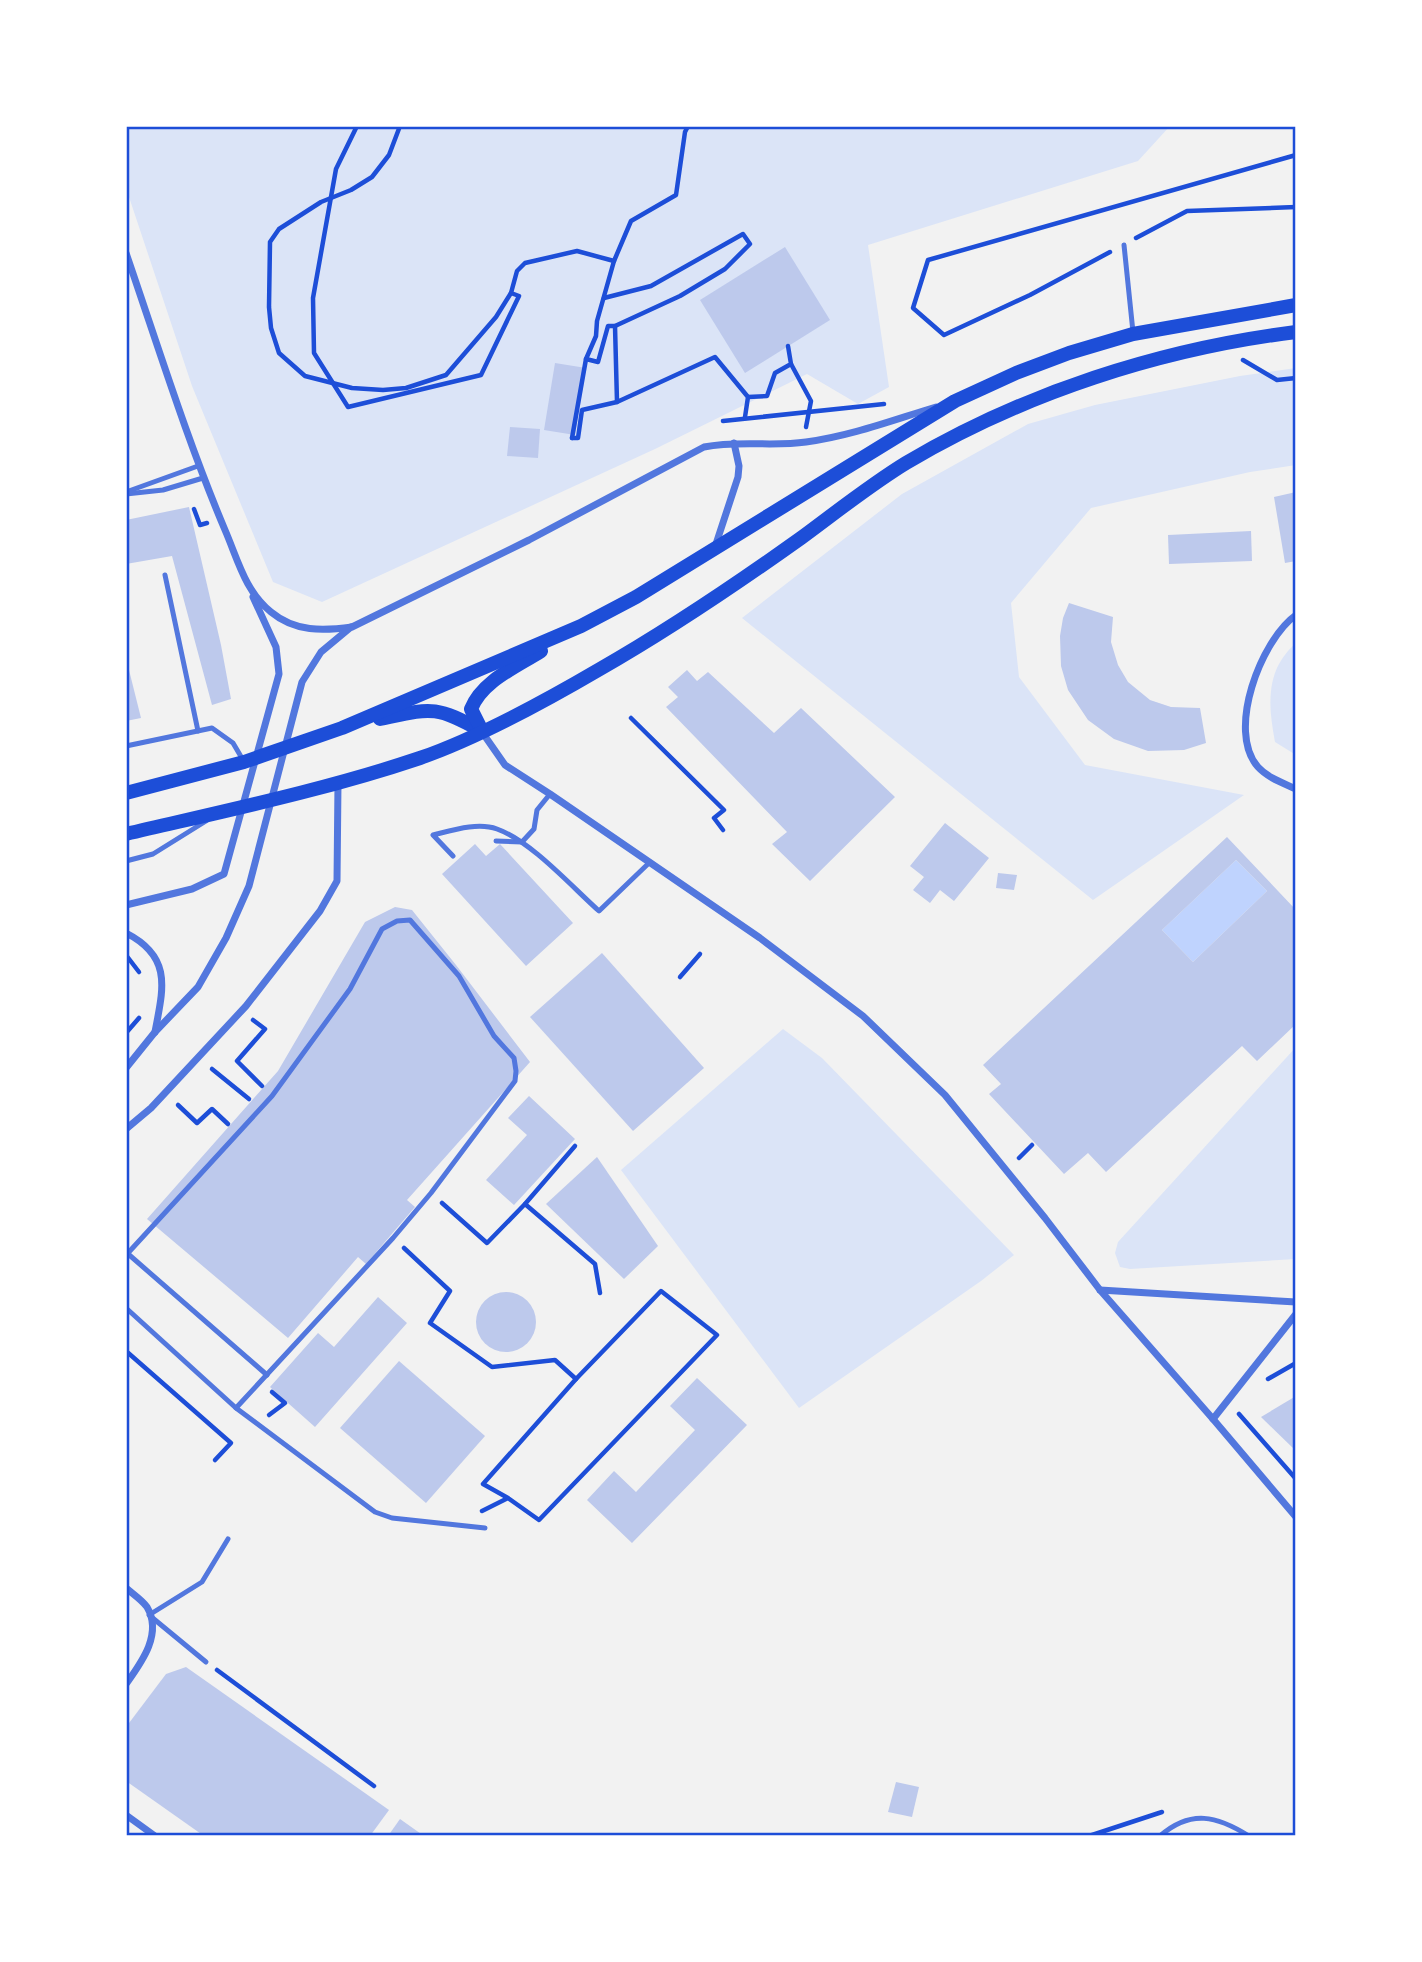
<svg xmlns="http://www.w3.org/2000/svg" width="1422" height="1962" font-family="'Exo 2',sans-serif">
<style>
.green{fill:#dbe4f7}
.water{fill:#bfd3fe}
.building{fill:#bdc9ec;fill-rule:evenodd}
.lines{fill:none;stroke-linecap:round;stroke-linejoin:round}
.path{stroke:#1d4ed8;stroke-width:4.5}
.service{stroke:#5277de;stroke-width:5}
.minor{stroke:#5277de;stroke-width:7}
.secondary{stroke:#1d4ed8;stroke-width:14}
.neatline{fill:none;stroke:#1d4ed8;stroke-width:2.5}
</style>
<rect width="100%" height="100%" fill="#f2f2f2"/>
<g class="green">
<path d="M126,126H1170L1138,161L868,245L889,387L858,404L807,374L655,449L322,602L273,582L192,386L126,188Z"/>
<path d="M1296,368V465L1250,472L1091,508L1011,603L1019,677L1085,765L1244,795L1093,900L742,618L902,494L1028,424L1095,405L1240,376Z"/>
<path d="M1296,643V755L1275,742C1268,705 1265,670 1296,643Z"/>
<path d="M783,1029L822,1058L1014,1255L981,1281L799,1408L621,1170Z"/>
<path d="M1296,1047V1259L1130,1269L1120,1267L1115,1253L1118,1242Z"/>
</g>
<path class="water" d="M1236,860L1267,891L1193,962L1162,930Z"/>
<g class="building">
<path d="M785,247L830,320L745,373L700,300Z"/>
<path d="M555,363L586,368L575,435L544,430Z"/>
<path d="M510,427L540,429L538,458L507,456Z"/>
<path d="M1296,492V561L1285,563L1274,497Z"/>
<path d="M189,507L221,645L231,699L212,705L172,556L126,564V520Z"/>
<path d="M1251,531L1252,561L1169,564L1168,535Z"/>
<path d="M1069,603L1113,617L1111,642L1118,665L1128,682L1150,700L1171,707L1200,708L1206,743L1184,750L1148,751L1114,739L1088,720L1068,690L1061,666L1060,636L1063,618Z"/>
<path d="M126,658L141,718L126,721Z"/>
<path d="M687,670L697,681L708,672L774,733L801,708L895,797L810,881L772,844L787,832L666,707L678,697L668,687Z"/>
<path d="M945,823L989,858L954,901L940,890L930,903L913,890L924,877L910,866Z"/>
<path d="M1227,837L1296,910V1024L1257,1061L1242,1046L1106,1172L1088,1153L1064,1174L989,1094L1001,1084L983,1065ZM1236,860L1267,891L1193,962L1162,930Z"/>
<path d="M475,844L486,856L500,844L573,923L526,966L442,874Z"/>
<path d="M998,873L1017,875L1014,890L996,888Z"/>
<path d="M395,907L412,910L456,965L530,1062L407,1200L415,1207L366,1264L358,1257L288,1338L147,1219L278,1071L365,922Z"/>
<path d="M602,953L704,1068L633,1131L530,1017Z"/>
<path d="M529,1096L575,1139L514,1205L486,1180L527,1135L508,1118Z"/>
<path d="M597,1157L658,1246L624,1279L546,1204Z"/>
<circle cx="506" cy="1322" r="30"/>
<path d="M378,1297L407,1323L315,1427L270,1387L318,1333L334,1347Z"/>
<path d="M399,1361L485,1436L426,1503L340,1428Z"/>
<path d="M697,1378L747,1425L632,1543L587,1500L614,1471L636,1492L695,1430L670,1406Z"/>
<path d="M1296,1396V1451L1261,1417Z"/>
<path d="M186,1667L389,1810L370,1836H204L126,1781V1727L166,1674Z"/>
<path d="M896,1782L919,1787L912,1817L888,1812Z"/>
<path d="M400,1819L424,1836H388Z"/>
</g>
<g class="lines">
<g class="path">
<path d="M357,126L336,169L313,298L314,353L348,407L481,375L519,296L511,293"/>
<path d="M400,126L389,155L372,177L351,190L321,202L279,229L270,242L269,307L271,328L279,353L305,376L352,388L383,390L406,388L446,375L496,317L511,293L517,271L525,263L577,251L614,261"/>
<path d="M1136,238L1187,211L1296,207"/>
<path d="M1110,252L1030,295L944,335L913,308L928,260L1296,155"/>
<path d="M615,326L617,402L715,357L748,397L745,417"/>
<path d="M586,359L598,362L608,326H615L680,296L725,269L750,244L743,234L651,286L604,298"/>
<path d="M1243,360L1277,380L1296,378"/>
<path d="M791,364L811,401L806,427"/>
<path d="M748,397L767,396L775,373L791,364L788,346"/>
<path d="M723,421L884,404"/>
<path d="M572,438L586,359L596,336L597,321L614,261L631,221L676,195L685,132L688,126"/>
<path d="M572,438H578L582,410L617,402"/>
<path d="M194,509L200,525L207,523"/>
<path d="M631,718L724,810L714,818L723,830"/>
<path d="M126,955L139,972"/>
<path d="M680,977L700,954"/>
<path d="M253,1020L265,1029L237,1061L262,1086"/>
<path d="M126,1033L139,1018"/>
<path d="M212,1069L249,1099"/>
<path d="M178,1105L197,1123L212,1109L228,1124"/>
<path d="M1019,1158L1032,1145"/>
<path d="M442,1203L487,1243L525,1204L595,1264L600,1293"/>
<path d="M525,1204L575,1146"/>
<path d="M404,1248L450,1291L430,1323L492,1367L555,1360L576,1379"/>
<path d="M126,1351L231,1443L215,1460"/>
<path d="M1268,1379L1296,1363"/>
<path d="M1239,1414L1296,1479"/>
<path d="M269,1415L285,1403L272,1392"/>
<path d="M482,1511L508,1498L539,1520L717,1335L661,1291L576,1379L483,1484L508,1498"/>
<path d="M217,1670L374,1786"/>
<path d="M1089,1836L1162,1812"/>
</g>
<g class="service">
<path d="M1124,245L1133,332"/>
<path d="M126,492L198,466"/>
<path d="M126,494L163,490L203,478"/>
<path d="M165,575L198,731"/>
<path d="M126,746L212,728L233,743L243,760"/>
<path d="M496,841L522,842L534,829L537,810L550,794"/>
<path d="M453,856L433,835C453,830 478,822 497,829C531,841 572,887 599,911L650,862"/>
<path d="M126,861L153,854L206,821"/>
<path d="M126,983V1000"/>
<path d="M127,1253L267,1375"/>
<path d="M128,1253L272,1096L350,989L382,929L397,921L410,920L459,976L494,1036L514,1058L516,1071L515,1081L431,1193L393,1238L236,1408"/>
<path d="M126,1308L236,1408L375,1512L392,1518L485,1528"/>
<path d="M206,1662L149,1615L202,1582L228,1539"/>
<path d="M1160,1836C1191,1809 1217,1816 1249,1836"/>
</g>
<g class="minor">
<path d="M126,253C158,346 187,440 225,530C238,560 245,591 271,612C295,632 323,631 352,627L529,540L704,447C738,440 772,447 806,442C851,436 893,420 936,407"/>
<path d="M715,547L738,477L739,466L734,443"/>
<path d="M1296,615C1261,640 1226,731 1258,767C1268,778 1283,783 1296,789"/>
<path d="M482,732L505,765L550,794L760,938L863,1016L945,1095L1045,1218L1100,1290L1213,1419L1296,1517"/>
<path d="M126,905L192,889L224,874L279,674L276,647L253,597"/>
<path d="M126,933C173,957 163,989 155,1032"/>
<path d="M126,1068L155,1032L198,987L226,938L249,886L302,682L321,652L351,627"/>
<path d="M126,1129L151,1108L246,1006L320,911L337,881L338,783"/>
<path d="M1100,1290L1296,1302"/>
<path d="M1213,1419L1296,1314"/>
<path d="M126,1588C133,1594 142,1600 147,1607C163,1634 141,1663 126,1684"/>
<path d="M126,1815L155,1836"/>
</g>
<g class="secondary">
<path d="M380,719C432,708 434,705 482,731"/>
<path d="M482,731L471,709C482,681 516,667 541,651"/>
<path d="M126,793L244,762L342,728L581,626L636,597L955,401L1016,373L1069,353L1133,334L1296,305"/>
<path d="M126,834C224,811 325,790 420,758C478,738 547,700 600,669C670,629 735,585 801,538C835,513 870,485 906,463C1024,393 1160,349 1296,332"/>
</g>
</g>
<rect width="1422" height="1962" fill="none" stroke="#ffffff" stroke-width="256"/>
<rect x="128" y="128" width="1166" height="1706" class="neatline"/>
</svg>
